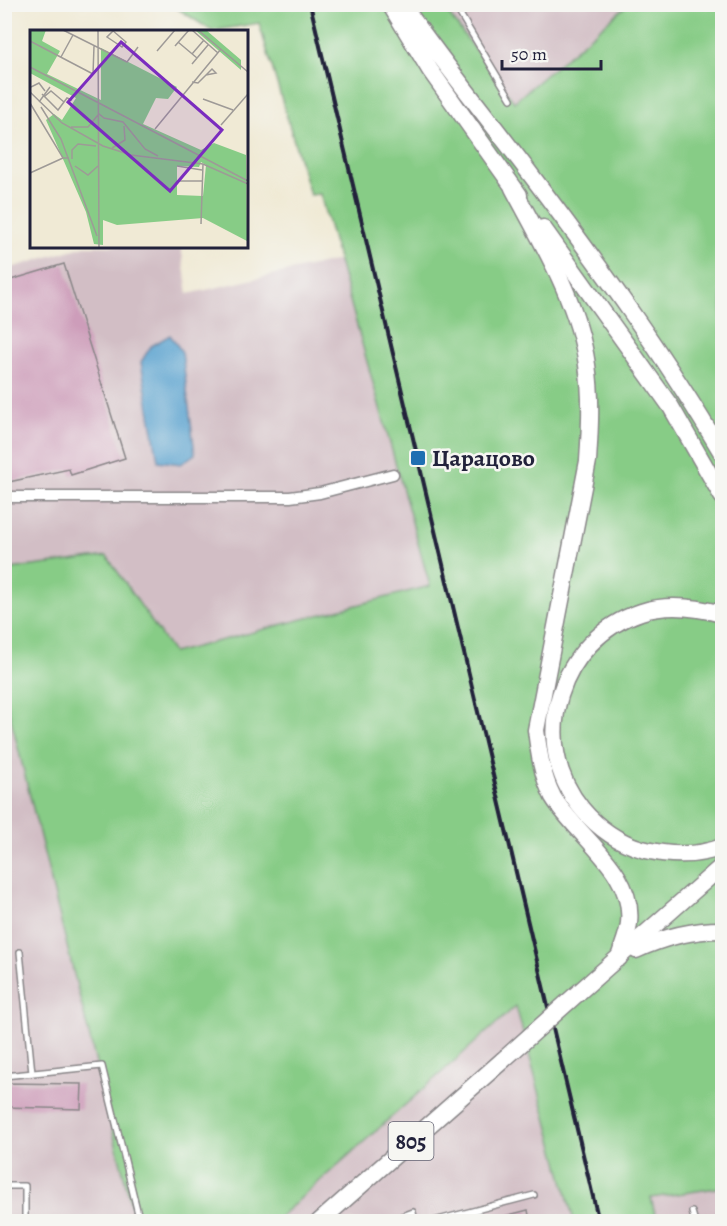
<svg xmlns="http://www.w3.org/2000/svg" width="727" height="1226" font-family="Alegreya,serif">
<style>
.industrial{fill:#d2bec5}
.green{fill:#87cc86;stroke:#547760;stroke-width:1.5}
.water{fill:#58a1cf;stroke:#3d6285;stroke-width:1.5}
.building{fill:#cd9dba}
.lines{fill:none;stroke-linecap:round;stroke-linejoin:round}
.lane-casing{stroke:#898688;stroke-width:8}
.street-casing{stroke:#898688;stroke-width:13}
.primary-casing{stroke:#898688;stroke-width:19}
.lane{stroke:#fff;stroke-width:5}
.street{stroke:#fff;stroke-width:10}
.primary{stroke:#fff;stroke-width:16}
.rail{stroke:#22223b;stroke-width:4}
.primary-bridge-casing{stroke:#898688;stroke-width:19;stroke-linecap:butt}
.primary-bridge{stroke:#fff;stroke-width:16}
.poi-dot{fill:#1f6fb2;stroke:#f6f6f2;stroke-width:2}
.labels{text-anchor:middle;stroke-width:5;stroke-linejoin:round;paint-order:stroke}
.shield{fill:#f6f6f2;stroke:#626272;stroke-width:1.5}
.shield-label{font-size:22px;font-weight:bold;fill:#22223b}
.poi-label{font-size:24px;font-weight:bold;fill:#22223b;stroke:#f6f6f2;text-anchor:start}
.inset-road{fill:none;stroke:#9e9a97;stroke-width:1.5}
.view{fill:#7b2cbf;fill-opacity:0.15;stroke:#7b2cbf;stroke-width:3}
.inset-edge{fill:none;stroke:#22223b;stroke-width:3}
</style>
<rect width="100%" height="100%" fill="#f6f6f2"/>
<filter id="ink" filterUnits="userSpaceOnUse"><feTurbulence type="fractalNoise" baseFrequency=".0167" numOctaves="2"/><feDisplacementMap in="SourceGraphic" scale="12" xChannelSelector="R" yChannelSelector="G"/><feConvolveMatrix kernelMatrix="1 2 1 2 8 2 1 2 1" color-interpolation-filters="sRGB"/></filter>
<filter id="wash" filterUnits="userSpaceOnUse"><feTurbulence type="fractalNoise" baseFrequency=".008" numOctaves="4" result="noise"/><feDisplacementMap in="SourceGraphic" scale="24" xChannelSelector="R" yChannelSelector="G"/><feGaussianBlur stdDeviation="1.35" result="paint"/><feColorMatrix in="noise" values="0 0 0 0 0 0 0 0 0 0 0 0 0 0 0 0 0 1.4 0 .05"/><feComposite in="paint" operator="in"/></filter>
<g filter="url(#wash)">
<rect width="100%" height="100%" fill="#f0ead5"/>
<g class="industrial">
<path d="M442,5H627L514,102Z"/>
<path d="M85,246H181L188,294L339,260L430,586L173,653L107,556L5,570L4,270Z"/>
<path d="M5,695L135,1221H5Z"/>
<path d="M517,1006L574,1221H275Z"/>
<path d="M722,1187V1221H657L651,1198Z"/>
</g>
<path class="green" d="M172,5H442L514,102L627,5H722V1187L651,1198L657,1221H574L516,1006L275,1221H135L5,695L4,570L107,556L173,653L430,586L320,194L310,195L259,23L212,31Z"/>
<path class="water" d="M170,335L182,352L195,454L181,464L158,461L141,362L151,346Z"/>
<g id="blocks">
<g class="building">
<path d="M64,264L125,458L71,475L69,469L4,483V282Z"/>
<path d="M4,1083L82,1084L81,1109L4,1107Z"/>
<path d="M528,1210L530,1221H498L497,1218Z"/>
</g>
</g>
</g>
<g filter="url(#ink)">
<use href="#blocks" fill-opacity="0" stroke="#898688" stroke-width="1.5"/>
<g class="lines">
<defs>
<g id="lane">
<path d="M454,4L511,99"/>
<path d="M20,952L32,1073"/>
<path d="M4,1076L102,1066L140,1222"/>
<path d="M4,1186H25V1222"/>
<path d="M692,1212L695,1222"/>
<path d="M386,1222L413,1212L415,1222"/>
<path d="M430,1222L534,1195"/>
</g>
<path id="street" d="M4,497H290L320,493L393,474"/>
<g id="primary">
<path d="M390,4L430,70L519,195"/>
<path d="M402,4C443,63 488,118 531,175C599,265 665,356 722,453"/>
<path d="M513,188C542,243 578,301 587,365C592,397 590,429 588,461L536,730C539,753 542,776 553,797C577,837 635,871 629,923C628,935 622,947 619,958"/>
<path d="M543,228L671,407L722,496"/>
<path d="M722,614C696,607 668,603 641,612C560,639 526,741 582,809C598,828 618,842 642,849C669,856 696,857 722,847"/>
<path d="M636,950C664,937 691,930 722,930"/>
<path d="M578,993L722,866"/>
<path d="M319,1222L503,1060"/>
</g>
</defs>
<use href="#lane" class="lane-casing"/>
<use href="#street" class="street-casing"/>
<use href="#primary" class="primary-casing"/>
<use href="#lane" class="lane"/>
<use href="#street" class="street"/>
<use href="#primary" class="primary"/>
<path class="rail" d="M310,4L599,1222"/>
<defs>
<path id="primary-bridge" d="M503,1060L578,993"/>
</defs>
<use href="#primary-bridge" class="primary-bridge-casing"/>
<use href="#primary-bridge" class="primary-bridge"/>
</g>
</g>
<rect class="poi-dot" x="410" y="450" width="16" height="16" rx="3"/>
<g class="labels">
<rect class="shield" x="388.5" y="1122" width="45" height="38" rx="4.5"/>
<g class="shield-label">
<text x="411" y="1149">805</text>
</g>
<g class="poi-label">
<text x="432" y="466">Царацово</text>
</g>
</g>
<g transform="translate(30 30)">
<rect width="218" height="218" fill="#f0ead5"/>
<path d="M0,0H16L12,11L30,21L17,44L71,70V18L147,57L138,69L126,68L113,94L171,120L184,113L216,125L217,211L173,188L87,195L73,190V215L64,214L56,182L16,90L24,84L32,90L46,68L0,43ZM171,132L176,135L173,166L147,165V136L169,137ZM165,0H176L211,30V40Z" fill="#87cc86" fill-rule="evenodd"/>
<path class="inset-road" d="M33,0L97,32L108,17M68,0L69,217M82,0L96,12L92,17L77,7L83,1M162,0L188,23M168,0L218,42M0,11L63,44M148,12L167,28M145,16L159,0M127,21L145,0M162,24L174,10M31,27L43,5M162,34L178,15M0,37L218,151M63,44L64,16M162,52L168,53L182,39L186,43L176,45M1,57L9,53L15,61M0,62L32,93L73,116L101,125L173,134L218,154M12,64L28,80L37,68L42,70M15,66L21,61L34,72M173,69L203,80M9,72L20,57M0,73L33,128H39M11,77L31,109L67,206M68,83L74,88L93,92L115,119L128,126M191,95L218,64M41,97H58L68,85M125,99L191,19M82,118L95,110L94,96M42,129V120L48,114L66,116M45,136L58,145L68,136M147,136L172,140M0,143L33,128M149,151H173M171,194L173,134"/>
<path class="view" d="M91,12L192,100L140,161L38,72Z"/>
<rect width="218" height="218" class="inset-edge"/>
</g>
<rect width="727" height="1226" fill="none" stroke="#f6f6f2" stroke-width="24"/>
<path d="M502 60v9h99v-9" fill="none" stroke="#22223b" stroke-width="3"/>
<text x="511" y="60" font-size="18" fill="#22223b" stroke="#f6f6f2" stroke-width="4.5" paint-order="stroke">50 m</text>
</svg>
